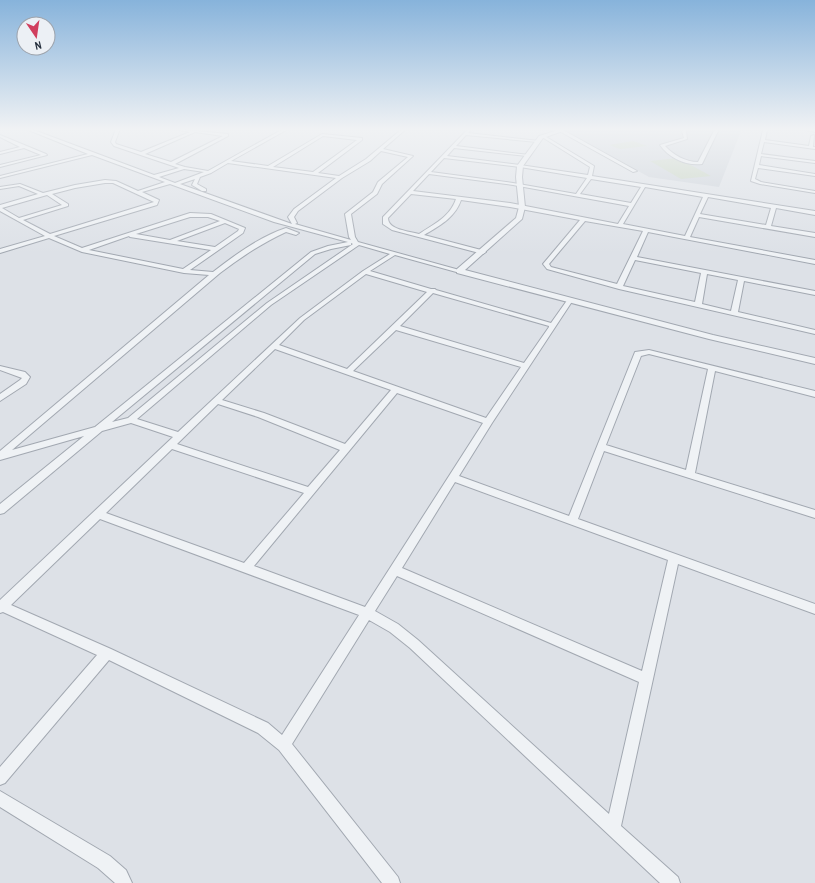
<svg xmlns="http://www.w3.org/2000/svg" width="815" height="883" font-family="'Archivo Narrow',sans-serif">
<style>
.built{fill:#cbd1d9}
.green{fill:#c4d1bd}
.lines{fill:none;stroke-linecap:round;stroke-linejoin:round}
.minor-casing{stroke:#a2a8b1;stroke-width:2}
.tertiary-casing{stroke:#a2a8b1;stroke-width:2}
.minor{fill:#eff2f5;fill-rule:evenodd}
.tertiary{fill:#eff2f5;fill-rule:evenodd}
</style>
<rect width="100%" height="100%" fill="#dde1e7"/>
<path class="built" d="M573,129H735L741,131L719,187L649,177L566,131Z"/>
<g class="green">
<path d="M633,141L647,146L620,149L609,145Z"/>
<path d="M678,158L711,176L681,179L650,161Z"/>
</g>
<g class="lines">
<defs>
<g id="minor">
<path d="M26,129H31L154,175L179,168L114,146L111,142L116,129H120L115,142L116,144L141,152L190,132L175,129L228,134V136L175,164L185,167L208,171L283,129H288L231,161L268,166L322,134L362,138V140L318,173L339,176L366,159L402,129H406L383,149L413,156L382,184L377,194L351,214L355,237L358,242L463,271L460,273L395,255L370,271L431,289H435L436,290L551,323L568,299H572L573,300L492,423L459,476L569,516L635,352L649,350L815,391V397L715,371L695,473L815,510V518L604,451L578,519L815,604V614L678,564L621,826L678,877L680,883H660L410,648L390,632L369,620L292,744L398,877L400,883H382L279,750L258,733L109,660L5,783L0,785V767L97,655L3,612L0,613V600L173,437L131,423L102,431L4,513L0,514V504L84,436L0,460V451L209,275L184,273L82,252L49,238L0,253V249L45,236L0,211V205L38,194L19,186L0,189V187L20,184L43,193L75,185L105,180L116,181L138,191L165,182L92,155L0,178V176L88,154ZM195,132L223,136L171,162L145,154ZM323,136L357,140L313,172L273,167ZM381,151L408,157L378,182L373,192L345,214L349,237L351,240L295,224L297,223L294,217L298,211L342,178L370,161ZM228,163L336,178L294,209L288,217L292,224L180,184L195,179L192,185L202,191H206V189L197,184L200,177L211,173ZM184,169L204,172L175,183L159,177ZM105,183H113L154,202L50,234L23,220L68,206V204L52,194L75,188ZM170,184L274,222L348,242L328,246L311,252L95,427L12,450L220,273C241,257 262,243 286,232L296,235L299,233L286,228C259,237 235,255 213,272L190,270L243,233L245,228L211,214L190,213L82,248L54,236L157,205L159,200L142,192ZM47,195L62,205L19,218L2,208ZM190,217H208L220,221L170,240L136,234ZM225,223L239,229L238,231L215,247L177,241ZM129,236L130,237L211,250L183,269L89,250ZM351,243L353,244L267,303L128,418L112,422L315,254L331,249L351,245ZM359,245L390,254L363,271L300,318L178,432L137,419L271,305ZM366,274L427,292L347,369L279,345L304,320ZM433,293L549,326V327L524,363L400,326ZM396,330L521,367L486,418L353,371ZM275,349L391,390L345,444L264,413L222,400ZM649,354L708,369L686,470L606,445L641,356ZM397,393L483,423L365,607L254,566ZM218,404L258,417L340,450L308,487L177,444ZM172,449L304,493L244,563L106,513ZM455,482L668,560L642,671L402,568ZM100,519L359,615L282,735L268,723L111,649L11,605ZM397,576L639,682L609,814L418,640L398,624L375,611Z"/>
<path d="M468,129H472L468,133L539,141L537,142L466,135L456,146L529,155L527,156L454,148L447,156L520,165L588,175L590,167L542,137L543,135L594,166L592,176L815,211V215L776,208L771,226L815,233V237L699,217L690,237L815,260V264L648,232L637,257L815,291V295L744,281L738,312L815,330V334L619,289L547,269L543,264L580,220L510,207L461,200C455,218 439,226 424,235L485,251L486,252L483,254L392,230L383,224V217ZM444,158L520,167L587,178L576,194L513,183L431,172ZM429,174L513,185L629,206L618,224L510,203L413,191ZM591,179L641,187L631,203L580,194ZM645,187L703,197L685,236L623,224ZM411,194L456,199C450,217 434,224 419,234C409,231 388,230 388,218ZM708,197L771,208L766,225L700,214ZM585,221L643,231L617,284L551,267L549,264ZM635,260L701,273L695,302L623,286ZM707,274L738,280L731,311L702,304Z"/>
<path d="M546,129L563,130L637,171L633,172L561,132Z"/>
<path d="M685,129H690L686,131L687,139L665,146C673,155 686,162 698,162L715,129H719L702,164C686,166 669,158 660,145L684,138L682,131Z"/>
<path d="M761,129L767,130L765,140L809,146L811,136L814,135L813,147H815V149L764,142L761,154L815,161V163L761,156L759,165L815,174V176L758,168L755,179L761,182L815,191V193L760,184L751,181L763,130Z"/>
<path d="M806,129L815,130V132L807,130Z"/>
<path d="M0,135L46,154L47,155L0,167V165L41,155L24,148L0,154V152L20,147L0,137Z"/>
<path d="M0,366L25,372L30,377L26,384L0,401V394L20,380L22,378L0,370Z"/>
<path d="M0,791L110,856L126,870L132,883H115L98,868L0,807Z"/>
</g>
<path id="tertiary" d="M562,129H568L543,138L523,166L522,177L525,207L522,219L465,270L713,335L815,358V364L709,339L457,273V269L516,218L519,207L516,177L517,166L539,136Z"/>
</defs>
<use href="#minor" class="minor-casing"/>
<use href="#tertiary" class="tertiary-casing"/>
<use href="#minor" class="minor"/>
<use href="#tertiary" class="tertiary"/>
</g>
<linearGradient id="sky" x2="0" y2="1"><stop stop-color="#87b3db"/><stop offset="0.51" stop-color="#f0f2f4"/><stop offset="1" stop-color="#f0f2f4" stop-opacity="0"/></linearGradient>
<rect width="815" height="253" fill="url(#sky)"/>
<g transform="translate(36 36) rotate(167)"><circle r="19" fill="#ecf0f5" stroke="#9da3ac"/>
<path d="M0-3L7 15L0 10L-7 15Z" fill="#d03e5e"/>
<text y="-6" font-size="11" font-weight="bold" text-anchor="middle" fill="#26303e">N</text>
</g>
</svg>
